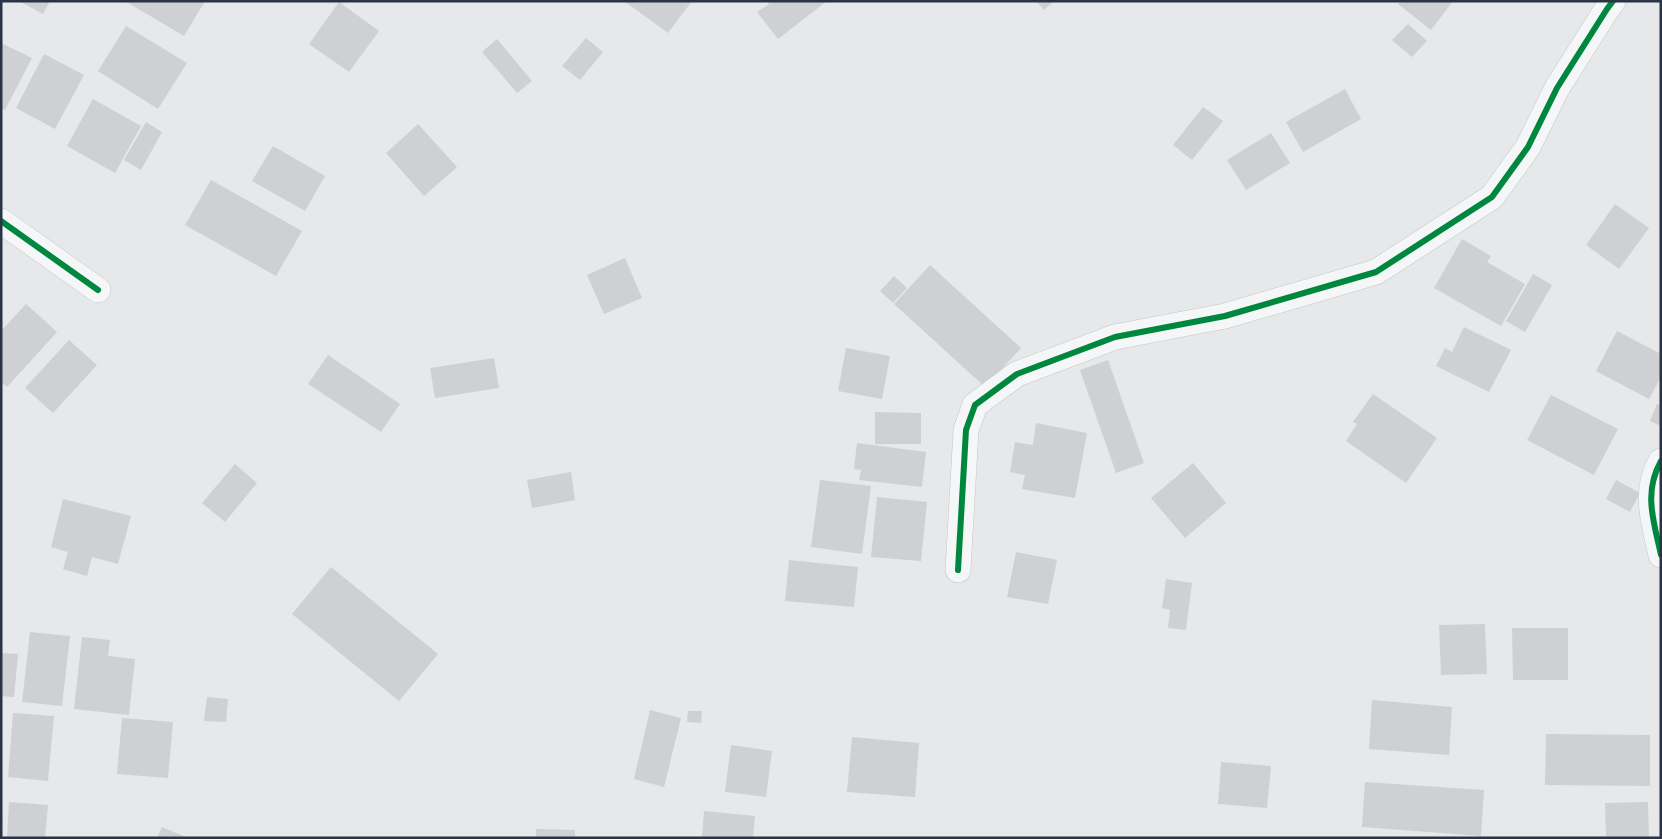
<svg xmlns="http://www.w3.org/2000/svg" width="1662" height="839" font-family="Jost,sans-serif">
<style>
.building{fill:#ced0d3}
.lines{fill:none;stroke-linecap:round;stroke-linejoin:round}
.street-casing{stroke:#c4c6c8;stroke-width:26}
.street{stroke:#f5f6f7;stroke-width:25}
.cycleway-casing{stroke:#f4f6f9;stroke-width:9}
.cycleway{stroke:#00873e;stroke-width:6}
</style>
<rect width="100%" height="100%" fill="#e6e8ea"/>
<g class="building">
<path d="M19,1H50L43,14Z"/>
<path d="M125,1H205L184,36Z"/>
<path d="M624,1H692L668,33Z"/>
<path d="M767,1H827L778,39L757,12L769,4Z"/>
<path d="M1036,1H1054L1044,10Z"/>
<path d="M1401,1H1453L1431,30L1398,4Z"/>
<path d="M339,2L379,31L349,72L309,44Z"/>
<path d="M1408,24L1427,41L1412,57L1392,40Z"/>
<path d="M126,26L187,63L158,109L98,71Z"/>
<path d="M586,38L603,52L580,80L562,66Z"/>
<path d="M497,39L532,81L517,93L482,52Z"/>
<path d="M1,43L32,58L5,110L1,108Z"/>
<path d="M44,54L84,75L55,129L16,108Z"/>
<path d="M1345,89L1361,119L1303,152L1286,122Z"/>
<path d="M93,99L141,126L115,173L67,146Z"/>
<path d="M1203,107L1223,121L1192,160L1173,145Z"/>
<path d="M146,122L162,132L141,170L124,160Z"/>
<path d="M418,124L457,167L424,196L386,153Z"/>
<path d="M1271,133L1290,163L1246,190L1227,160Z"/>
<path d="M273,146L325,176L305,211L252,181Z"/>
<path d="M211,180L302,231L276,276L185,225Z"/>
<path d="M1615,204L1649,228L1619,269L1586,245Z"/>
<path d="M1462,239L1491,256L1487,262L1525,284L1501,326L1434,288Z"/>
<path d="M625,258L642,298L604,314L587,275Z"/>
<path d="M930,265L1021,348L985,387L894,304Z"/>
<path d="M1533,274L1552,285L1525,332L1506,321Z"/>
<path d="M894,276L907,288L893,303L880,291Z"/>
<path d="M26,304L57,332L7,387L1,382V331Z"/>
<path d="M1464,327L1511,350L1489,392L1436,366L1445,348L1452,352Z"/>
<path d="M1617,331L1661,354V377L1649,399L1596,371Z"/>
<path d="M69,340L97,365L53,413L25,388Z"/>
<path d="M846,348L890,356L882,399L838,391Z"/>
<path d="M328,355L400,404L381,432L308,384Z"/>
<path d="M494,358L499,388L435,398L430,368Z"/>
<path d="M1108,360L1144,463L1116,473L1080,370Z"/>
<path d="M1373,394L1437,438L1406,483L1346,441L1357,424L1353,422Z"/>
<path d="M1551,395L1618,429L1594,475L1527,440Z"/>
<path d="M1657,404L1661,405V426L1650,421Z"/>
<path d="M875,412L921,413V444H875Z"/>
<path d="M1036,423L1087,433L1075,498L1022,489L1025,475L1010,472L1015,442L1033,445Z"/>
<path d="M857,443L926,452L922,487L859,480L861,470L854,469Z"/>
<path d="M1193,463L1226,503L1185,538L1151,498Z"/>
<path d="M235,464L257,483L225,522L202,503Z"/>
<path d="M571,472L575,500L532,508L527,480Z"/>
<path d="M820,480L871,486L862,554L811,547Z"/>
<path d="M1616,480L1640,493L1630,512L1606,499Z"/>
<path d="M877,497L927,502L921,561L871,557Z"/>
<path d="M63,499L131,516L118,564L92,557L87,576L63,569L68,552L51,547Z"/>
<path d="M1016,552L1057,560L1048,604L1007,597Z"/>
<path d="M789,560L858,567L854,607L785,601Z"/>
<path d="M331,567L438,654L399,701L292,614Z"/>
<path d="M1166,579L1192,583L1186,630L1168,628L1170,610L1162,608Z"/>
<path d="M1485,624L1487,674L1441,675L1439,625Z"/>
<path d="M1512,628H1568V680H1513Z"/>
<path d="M30,632L70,636L62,706L22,702Z"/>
<path d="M82,637L110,640L108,656L135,659L129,715L74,709Z"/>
<path d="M1,653L18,654L14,697L1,696Z"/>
<path d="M207,697L228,699L226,722L204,721Z"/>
<path d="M1372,700L1452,707L1449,755L1369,749Z"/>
<path d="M650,710L681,718L664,787L634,779Z"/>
<path d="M688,711H702L701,723L687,722Z"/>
<path d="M13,713L54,716L48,781L8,777Z"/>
<path d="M122,718L173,722L168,778L117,774Z"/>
<path d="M1546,734L1650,735V786L1545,785Z"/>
<path d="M852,737L919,743L915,797L847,792Z"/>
<path d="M731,745L772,751L766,797L725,792Z"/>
<path d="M1221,762L1271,766L1267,808L1218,804Z"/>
<path d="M1365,782L1484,790L1481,836L1362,827Z"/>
<path d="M9,802L48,805L45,838H7Z"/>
<path d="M1648,802L1649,838H1606L1605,803Z"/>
<path d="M704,811L755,816L753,838H702Z"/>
<path d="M162,827L188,838H157Z"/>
<path d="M536,829L575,830V838H536Z"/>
</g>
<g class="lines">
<defs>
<g id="street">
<path d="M1,221L98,290"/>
<path d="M1661,461C1643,493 1654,522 1661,555"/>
<path d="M958,570L966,430L975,405L1017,374L1115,337L1225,316L1376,272L1492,197L1528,147L1557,88L1607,9L1613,1"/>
</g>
</defs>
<use href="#street" class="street-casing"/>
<use href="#street" class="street"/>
<defs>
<g id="cycleway">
<path d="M1,221L98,290"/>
<path d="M1661,461C1643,493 1654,522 1661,555"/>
<path d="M958,570L966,430L975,405L1017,374L1115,337L1225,316L1376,272L1492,197L1528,147L1557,88L1607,9L1613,1"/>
</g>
</defs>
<use href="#cycleway" class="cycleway-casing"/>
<use href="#cycleway" class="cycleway"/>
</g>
<rect width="1662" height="839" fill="none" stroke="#2b3445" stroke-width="5"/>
</svg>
